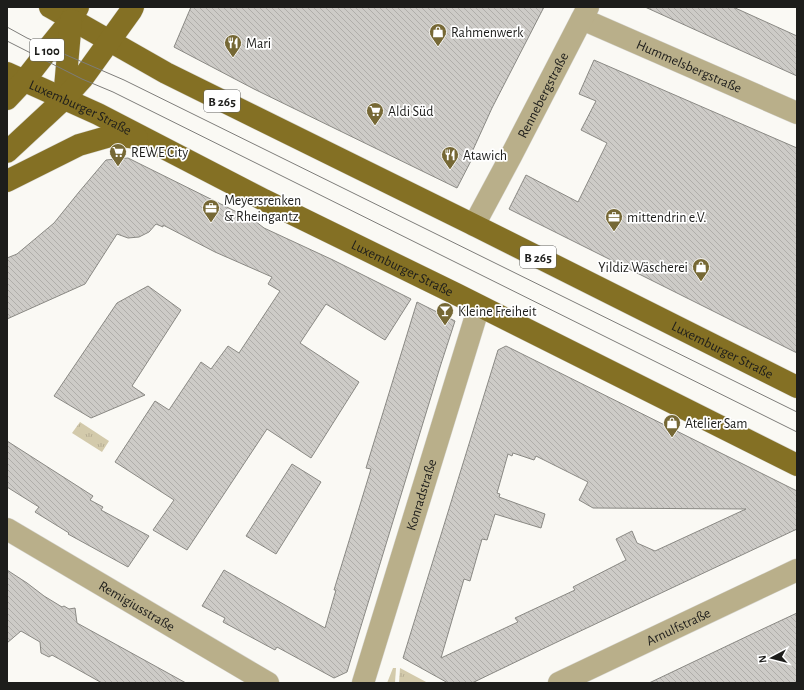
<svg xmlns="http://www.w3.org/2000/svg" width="804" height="690" font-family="'Alegreya Sans',sans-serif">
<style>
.grass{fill:url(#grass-tufts)}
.building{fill:url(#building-back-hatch);stroke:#8a8984;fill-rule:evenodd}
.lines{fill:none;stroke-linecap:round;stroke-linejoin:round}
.minor-casing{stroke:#d7d6d1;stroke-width:23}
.major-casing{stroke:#d7d6d1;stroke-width:23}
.minor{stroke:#b9af8a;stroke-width:22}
.major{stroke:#847024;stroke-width:22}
.tram{stroke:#7e7d7a;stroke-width:1}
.labels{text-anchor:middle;stroke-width:3.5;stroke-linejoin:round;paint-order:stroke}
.shield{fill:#fff;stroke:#61615f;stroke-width:1}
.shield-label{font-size:13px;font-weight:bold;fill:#1d1d1b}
.poi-label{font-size:14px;fill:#1d1d1b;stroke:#fff;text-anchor:start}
.street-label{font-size:14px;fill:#1d1d1b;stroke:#fff}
</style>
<defs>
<pattern id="grass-tufts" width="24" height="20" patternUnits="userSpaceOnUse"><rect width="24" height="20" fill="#d3caab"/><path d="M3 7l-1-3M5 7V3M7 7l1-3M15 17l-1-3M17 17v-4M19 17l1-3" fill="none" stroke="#b5ad93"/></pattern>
<pattern id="building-back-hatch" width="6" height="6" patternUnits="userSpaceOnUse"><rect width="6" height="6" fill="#cdcbc7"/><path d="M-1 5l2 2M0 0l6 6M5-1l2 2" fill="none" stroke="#b0aeaa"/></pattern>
</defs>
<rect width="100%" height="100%" fill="#faf9f4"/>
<g class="grass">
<path d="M80,422L109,441L102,452L72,433Z"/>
<path d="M393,668H396L395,683H387Z"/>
<path d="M400,668L428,683H399Z"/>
</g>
<g class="building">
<path d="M191,7H544L492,108L472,152L475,153L457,188L254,89L174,47Z"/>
<path d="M645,7H733L797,36V76Z"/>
<path d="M594,60L797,148V353L509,209L526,175L578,202L607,143L581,130L596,101L579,94Z"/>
<path d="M128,158L255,221L264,228L333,260L411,299L385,340L326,304L300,343L359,382L311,458L267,429L187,550L153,530L174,500L115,462L155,401L169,410L201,362L211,369L228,346L239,353L280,291L268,284L272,277L215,252L163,225V227L156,224L149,232L139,237L128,238L117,234L85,284L7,319V258L17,254L54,223L79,192L106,160Z"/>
<path d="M148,286L181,310L132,386L145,395L91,418L54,396L117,303Z"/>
<path d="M417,302L455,321L441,364L347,672L334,678L277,647L275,650L223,622L225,618L202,606L224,570L325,628L336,590H334L371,469L366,468Z"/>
<path d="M506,346L797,491V529L555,643L472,683H448L403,658L498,350ZM513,453L534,460L536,456L588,482L579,500L593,508L746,509L655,551L637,543L632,531L616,539L626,560L573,587L575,590L515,618L518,622L441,658L464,579L470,581L482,539L487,540L495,514L541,528L545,514L499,497L500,494L497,493L508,454L512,456Z"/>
<path d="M7,441L93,496L90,500L103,507L101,510L149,536L128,567L68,534L69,533L35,512L39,507L7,487Z"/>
<path d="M292,464L321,482L276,554L246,536Z"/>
<path d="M7,570L27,583L44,596L62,607L64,606L69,609L75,608L77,623L186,683H102L52,655L49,657L41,653L40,642L21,631L7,643Z"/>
<path d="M797,613V683H649L752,634Z"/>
</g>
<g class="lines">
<defs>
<g id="minor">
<path id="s1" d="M582,19L797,113"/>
<path id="s2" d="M474,225L511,156L588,7"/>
<path id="s3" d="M7,529L268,683"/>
<path id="s4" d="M363,683L479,306"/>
<path id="s5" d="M559,683L797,570"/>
</g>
<g id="major">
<path id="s6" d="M50,7L166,73L474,225L797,387"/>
<path id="s7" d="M7,73L98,114L264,200L456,294L797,465"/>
<path d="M7,99L24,81L42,58L49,47L71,20L78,7"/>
<path d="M64,99L71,20"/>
<path d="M7,152L64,99L82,79L131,11L133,7"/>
<path d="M7,181L79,145L114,135L137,138"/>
</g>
</defs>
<use href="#minor" class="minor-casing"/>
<use href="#major" class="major-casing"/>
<use href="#minor" class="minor"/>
<use href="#major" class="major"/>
<g class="tram">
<path d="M7,27L27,38L124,80L797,412"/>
<path d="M7,41L82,79L113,92L797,432"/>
</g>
</g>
<defs>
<symbol id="shop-pin" viewBox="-11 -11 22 30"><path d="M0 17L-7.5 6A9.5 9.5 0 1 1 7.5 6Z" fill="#766835" stroke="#fff"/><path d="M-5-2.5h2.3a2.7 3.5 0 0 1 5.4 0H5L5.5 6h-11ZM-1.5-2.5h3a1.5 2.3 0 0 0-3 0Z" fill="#fff"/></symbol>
<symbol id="restaurant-pin" viewBox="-11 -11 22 30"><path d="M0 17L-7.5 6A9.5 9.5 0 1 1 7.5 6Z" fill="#766835" stroke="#fff"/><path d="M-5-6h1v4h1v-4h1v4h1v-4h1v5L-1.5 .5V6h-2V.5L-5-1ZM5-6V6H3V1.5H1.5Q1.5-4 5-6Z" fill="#fff"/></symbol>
<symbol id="supermarket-pin" viewBox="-11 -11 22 30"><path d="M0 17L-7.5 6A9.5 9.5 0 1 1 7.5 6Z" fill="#766835" stroke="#fff"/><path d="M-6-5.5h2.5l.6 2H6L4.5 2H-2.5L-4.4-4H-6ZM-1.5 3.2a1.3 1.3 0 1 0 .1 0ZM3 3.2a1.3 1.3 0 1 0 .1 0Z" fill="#fff"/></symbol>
<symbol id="office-pin" viewBox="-11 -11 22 30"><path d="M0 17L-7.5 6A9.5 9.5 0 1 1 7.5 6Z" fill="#766835" stroke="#fff"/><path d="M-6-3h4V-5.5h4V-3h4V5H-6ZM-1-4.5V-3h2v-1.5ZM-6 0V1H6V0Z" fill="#fff"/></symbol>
<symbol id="bar-pin" viewBox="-11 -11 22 30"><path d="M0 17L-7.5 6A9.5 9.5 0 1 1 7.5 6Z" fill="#766835" stroke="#fff"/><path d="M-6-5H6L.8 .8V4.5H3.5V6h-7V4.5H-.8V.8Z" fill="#fff"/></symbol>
</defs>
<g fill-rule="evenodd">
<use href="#shop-pin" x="428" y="22" width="20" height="27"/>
<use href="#restaurant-pin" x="223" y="33" width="20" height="27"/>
<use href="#supermarket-pin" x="365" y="101" width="20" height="27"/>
<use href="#supermarket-pin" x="108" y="142" width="20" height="27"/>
<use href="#restaurant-pin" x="440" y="145" width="20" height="27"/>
<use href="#office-pin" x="201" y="198" width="20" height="27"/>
<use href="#office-pin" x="604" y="207" width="20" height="27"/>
<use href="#shop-pin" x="691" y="257" width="20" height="27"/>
<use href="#bar-pin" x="435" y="301" width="20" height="27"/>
<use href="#shop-pin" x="662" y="413" width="20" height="27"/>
</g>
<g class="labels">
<g class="shield">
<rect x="30" y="39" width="34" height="22" rx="3"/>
<rect x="204" y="90" width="36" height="22" rx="3"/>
<rect x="520" y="246" width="36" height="22" rx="3"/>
</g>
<g class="shield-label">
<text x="47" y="55">L 100</text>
<text x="222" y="106">B 265</text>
<text x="538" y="262">B 265</text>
</g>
<g class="poi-label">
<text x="451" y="37">Rahmenwerk</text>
<text x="246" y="48">Mari</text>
<text x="388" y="116">Aldi Süd</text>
<text x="131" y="157">REWE City</text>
<text x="463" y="160">Atawich</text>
<text x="224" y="205">Meyersrenken<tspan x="224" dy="16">&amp; Rheingantz</tspan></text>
<text x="627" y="222">mittendrin e.V.</text>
<text x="688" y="272" text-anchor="end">Yildiz Wäscherei</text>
<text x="458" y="316">Kleine Freiheit</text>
<text x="685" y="428">Atelier Sam</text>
</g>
<g class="street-label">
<text dy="5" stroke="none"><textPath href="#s1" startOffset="117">Hummelsbergstraße</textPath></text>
<text dy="5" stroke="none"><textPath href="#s2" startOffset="147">Rennebergstraße</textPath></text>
<text dy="5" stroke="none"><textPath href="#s7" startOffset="81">Luxemburger Straße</textPath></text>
<text dy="5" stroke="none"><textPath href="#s7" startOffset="441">Luxemburger Straße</textPath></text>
<text dy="5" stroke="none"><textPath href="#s6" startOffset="755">Luxemburger Straße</textPath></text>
<text dy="5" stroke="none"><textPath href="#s4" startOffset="197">Konradstraße</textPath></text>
<text dy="5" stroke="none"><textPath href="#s3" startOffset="151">Remigiusstraße</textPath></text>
<text dy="5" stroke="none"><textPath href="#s5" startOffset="132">Arnulfstraße</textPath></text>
</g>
</g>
<rect width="804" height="690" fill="none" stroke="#1d1d1b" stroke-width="16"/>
<g transform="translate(772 658) rotate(263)" stroke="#ffffff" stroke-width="3" paint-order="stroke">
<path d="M0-3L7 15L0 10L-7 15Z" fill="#1d1d1b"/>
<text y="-6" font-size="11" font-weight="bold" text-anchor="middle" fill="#1d1d1b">N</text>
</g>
</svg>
